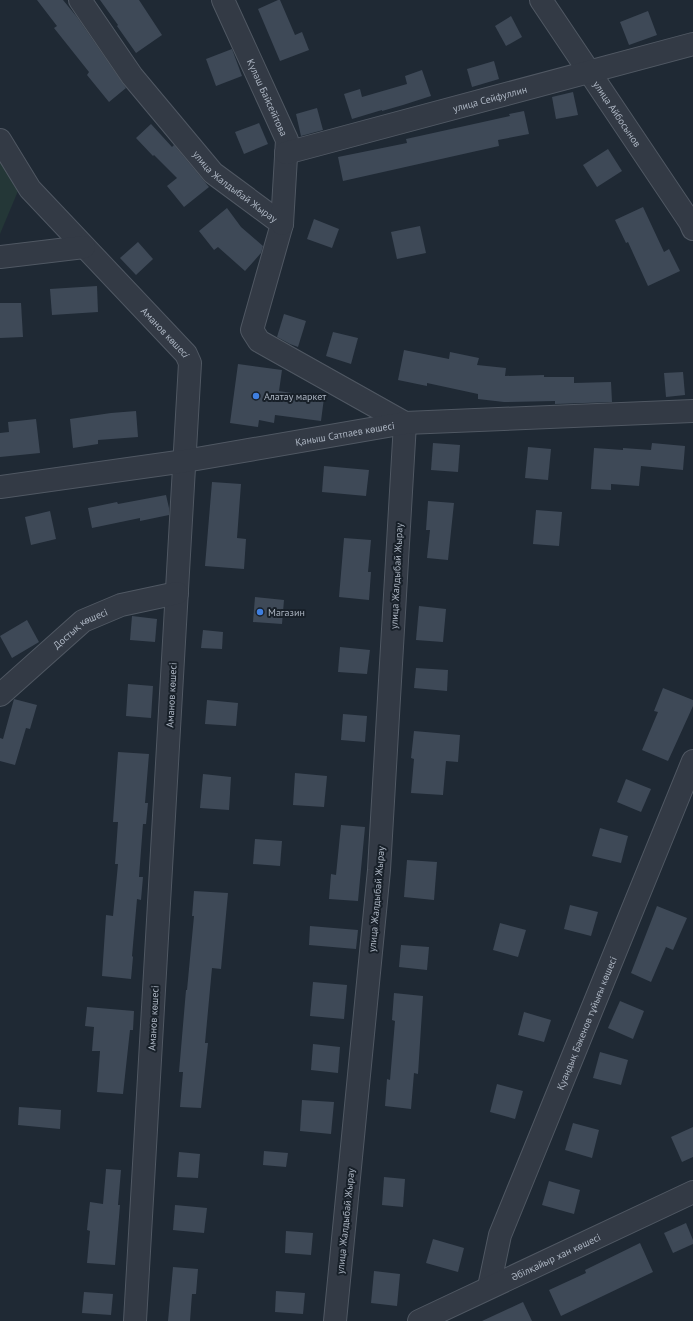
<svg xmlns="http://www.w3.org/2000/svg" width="693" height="1321" font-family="'PT Sans',sans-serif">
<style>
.green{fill:#243737}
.building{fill:#3e4957}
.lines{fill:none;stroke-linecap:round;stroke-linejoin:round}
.minor-casing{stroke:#505863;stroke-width:24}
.minor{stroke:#333a45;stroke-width:22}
.shop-dot{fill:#3f7fe0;stroke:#182029;stroke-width:1.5}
.labels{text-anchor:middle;stroke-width:4;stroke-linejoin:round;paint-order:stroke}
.street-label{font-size:10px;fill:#acb5c2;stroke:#182029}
.poi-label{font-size:10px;fill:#acb5c2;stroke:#182029;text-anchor:start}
</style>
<rect width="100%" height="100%" fill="#1f2934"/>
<path class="green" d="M0,157L18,191L0,234Z"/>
<g class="building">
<path d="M37,0H63L77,17L126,88L109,102L87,75L89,72L54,28L57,26Z"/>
<path d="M100,0H139L162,35L136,53L117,26L118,25Z"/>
<path d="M278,0H280L295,35L302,32L309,50L280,61L258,9Z"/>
<path d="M648,11L657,35L629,45L620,22Z"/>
<path d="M511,16L522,37L506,46L495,26Z"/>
<path d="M232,49L242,76L216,86L206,59Z"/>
<path d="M494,61L499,79L472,87L467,69Z"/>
<path d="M422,70L431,96L403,105L382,111V110L352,119L344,94L360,89L362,97L407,84L405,76Z"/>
<path d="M573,92L578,115L556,119L552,97Z"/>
<path d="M317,108L323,130L301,136L296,114Z"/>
<path d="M524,111L529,134L498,140L499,146L343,181L338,157L407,143L406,139L510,116L509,114Z"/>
<path d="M259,123L268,144L244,154L235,132Z"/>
<path d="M151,124L172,147L174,145L209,187L184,207L167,186L177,178L154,155L153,156L136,138Z"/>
<path d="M608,149L622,171L597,187L583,165Z"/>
<path d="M643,207L664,252L669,249L680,271L648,286L628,242L626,243L615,220Z"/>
<path d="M227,208L241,227L263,246L261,253L245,271L218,247L214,250L199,231Z"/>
<path d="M314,219L339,229L332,248L307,239Z"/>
<path d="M420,226L426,253L397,259L391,232Z"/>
<path d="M138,242L153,259L136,275L120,258Z"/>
<path d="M97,286L98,312L52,315L50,289Z"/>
<path d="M0,303H21L23,337L0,338Z"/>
<path d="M284,314L306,321L298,347L290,344L277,337Z"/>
<path d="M333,332L358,338L351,364L326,356Z"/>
<path d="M404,350L449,359L450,352L479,358L477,365L506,368L505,376L544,375V377H574V383L611,382L612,402L555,404V401L504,402L478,399V394L427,383V386L398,380Z"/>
<path d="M238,364L282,370L279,391L324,398L321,421L275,415L274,423L259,420L258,427L230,423Z"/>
<path d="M683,372L685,395L666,397L664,373Z"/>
<path d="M136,411L138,437L98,440V444L73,448L70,419L111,413Z"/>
<path d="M36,419L40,453L0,457V433L9,432L8,422Z"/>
<path d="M433,443L460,445L458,472L431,470Z"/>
<path d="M652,443L685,446L683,470L641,466L639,486L611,484V490L591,489L594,448L623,450V448L651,450Z"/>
<path d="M528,447L551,449L548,480L525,478Z"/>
<path d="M324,466L369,470L366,496L322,492Z"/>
<path d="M212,482L241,484L237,538L246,539L244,569L205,566Z"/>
<path d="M166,495L169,508V515L140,521V518L92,528L88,508L117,502L118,504Z"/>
<path d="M428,501L454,503L448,560L427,558L430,530H426Z"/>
<path d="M536,510L562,512L559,546L533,544Z"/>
<path d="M50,511L56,539L31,545L25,517Z"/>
<path d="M344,538L371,540L368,572H371L369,600L339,597Z"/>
<path d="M255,597L284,600L282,624L253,622Z"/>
<path d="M419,606L446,609L443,642L416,640Z"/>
<path d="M132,616L157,619L155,642L130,640Z"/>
<path d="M27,620L39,642L12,658L0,636Z"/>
<path d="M203,630L223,632L222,649L201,648Z"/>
<path d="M340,647L370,650L367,674L338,672Z"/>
<path d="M416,668L448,670L447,691L414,688Z"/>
<path d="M128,684L153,686L151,718L126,716Z"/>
<path d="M663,688L693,700V706L668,761L642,750L658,712L654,711Z"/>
<path d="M14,699L37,705L30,729L26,728L15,765L0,761V738L3,739Z"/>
<path d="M207,700L238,703L236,726L205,724Z"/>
<path d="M343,714L367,716L365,742L341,740Z"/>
<path d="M414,731L460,735L458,762L446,761L443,795L411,793L414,759L411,758Z"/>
<path d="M118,752L149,754L145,803H148L146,824H143L139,877H143L141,900L137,899L132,956L133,957L131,979L102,976L106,915L113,916L118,864H115L118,822H113Z"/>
<path d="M295,773L327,776L324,807L293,805Z"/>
<path d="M203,774L231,777L229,810L200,808Z"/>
<path d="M626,779L651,789L641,812L617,802Z"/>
<path d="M341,825L365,827L358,901L329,899L331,874L336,875Z"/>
<path d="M600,828L628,836L621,863L592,856Z"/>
<path d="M255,839L282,841L280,866L253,864Z"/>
<path d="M407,860L437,862L434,900L404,897Z"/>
<path d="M194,891L228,893L221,969L212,968L205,1043H208L201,1108L180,1107L183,1072H179L186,990H187L194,916H192Z"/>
<path d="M570,905L598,912L591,936L564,929Z"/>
<path d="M657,906L687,918L673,950L666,947L651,982L631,973Z"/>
<path d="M500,923L526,930L518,957L493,950Z"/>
<path d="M310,926L358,930L356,949L309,945Z"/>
<path d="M401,945L429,947L427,970L399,967Z"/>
<path d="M313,982L347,985L344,1019L310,1016Z"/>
<path d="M394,993L423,996L418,1074L414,1073L411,1109L385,1106L387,1079L390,1080L395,1021L392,1020Z"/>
<path d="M620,1001L644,1011L633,1039L608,1028Z"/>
<path d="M87,1007L134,1011L133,1030H130L123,1094L97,1092L100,1051H92L94,1027L85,1026Z"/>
<path d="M524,1012L551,1020L544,1042L518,1035Z"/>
<path d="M313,1044L340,1047L338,1073L311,1070Z"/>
<path d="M600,1052L628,1060L621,1085L593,1078Z"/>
<path d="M497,1084L523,1091L515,1119L490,1112Z"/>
<path d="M302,1100L334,1102L331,1134L300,1131Z"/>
<path d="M19,1107L61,1110L60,1129L18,1125Z"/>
<path d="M573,1123L599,1130L592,1158L565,1150Z"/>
<path d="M693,1127V1157L682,1162L671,1137Z"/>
<path d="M264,1151L288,1153L286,1167L263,1165Z"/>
<path d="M179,1152L200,1154L198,1178L177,1177Z"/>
<path d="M106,1169L121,1170L118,1205H120L115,1265L87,1263L90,1231L87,1230L90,1202L103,1204Z"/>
<path d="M384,1177L405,1179L403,1207L382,1205Z"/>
<path d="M549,1181L580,1190L574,1214L542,1205Z"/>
<path d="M175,1205L207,1208L204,1233L173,1230Z"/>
<path d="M686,1223L693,1240V1244L673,1253L664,1233Z"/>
<path d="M286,1231L313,1233L311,1255L285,1253Z"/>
<path d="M433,1239L464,1248L458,1272L426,1263Z"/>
<path d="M640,1243L653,1272L561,1316L549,1290L586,1273L585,1270Z"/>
<path d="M173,1267L198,1269L196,1294H192L190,1321H168Z"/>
<path d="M374,1271L400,1274L397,1306L371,1303Z"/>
<path d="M276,1291L305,1293L303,1314L275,1312Z"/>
<path d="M84,1292L113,1294L111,1315L82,1313Z"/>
<path d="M523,1302L532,1321H482Z"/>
</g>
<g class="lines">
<defs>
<g id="minor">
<path id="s1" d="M80,0L132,76L213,173L282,224L252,330L259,341L405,423L379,870L335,1321"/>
<path id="s2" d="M223,0L287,140L282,224"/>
<path id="s3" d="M541,0L690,222L693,229"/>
<path id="s4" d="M0,140L30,189L186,354L190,363L135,1321"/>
<path id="s5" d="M286,153L693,44"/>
<path d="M0,257L84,247"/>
<path id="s6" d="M0,487L185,461L405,423L693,411"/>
<path id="s7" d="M0,695L83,621L121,605L177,593"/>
<path id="s8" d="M489,1287L500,1235L693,761"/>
<path id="s9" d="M419,1321L693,1192"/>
</g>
</defs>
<use href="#minor" class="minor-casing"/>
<use href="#minor" class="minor"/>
</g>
<g class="shop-dot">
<circle cx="256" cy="396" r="4"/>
<circle cx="260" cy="612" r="4"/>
</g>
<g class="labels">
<g class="street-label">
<text dy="4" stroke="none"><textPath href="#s2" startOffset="107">Күләш Байсейітова</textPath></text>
<text dy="4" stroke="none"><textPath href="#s5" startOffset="211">улица Сейфуллин</textPath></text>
<text dy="4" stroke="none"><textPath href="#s3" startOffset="137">улица Айбосынов</textPath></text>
<text dy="4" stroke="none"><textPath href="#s1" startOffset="244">улица Жалдыбай Жырау</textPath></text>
<text dy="4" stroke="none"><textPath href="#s4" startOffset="255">Аманов көшесі</textPath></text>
<text dy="4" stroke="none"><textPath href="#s6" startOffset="349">Қаныш Сатпаев көшесі</textPath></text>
<text transform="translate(396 576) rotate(-87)" y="4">улица Жалдыбай Жырау</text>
<text dy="4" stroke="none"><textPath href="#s7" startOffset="105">Достық көшесі</textPath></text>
<text transform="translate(171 695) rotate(-87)" y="4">Аманов көшесі</text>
<text transform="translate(376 899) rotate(-85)" y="4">улица Жалдыбай Жырау</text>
<text transform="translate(153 1018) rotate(-87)" y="4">Аманов көшесі</text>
<text dy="4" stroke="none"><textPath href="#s8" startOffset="282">Қуандық Бәкенов тұйығы көшесі</textPath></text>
<text transform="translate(345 1221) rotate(-84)" y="4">улица Жалдыбай Жырау</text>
<text dy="4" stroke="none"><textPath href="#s9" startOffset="151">Әбілқайыр хан көшесі</textPath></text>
</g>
<g class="poi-label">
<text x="264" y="400">Алатау маркет</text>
<text x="268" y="616">Магазин</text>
</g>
</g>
</svg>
